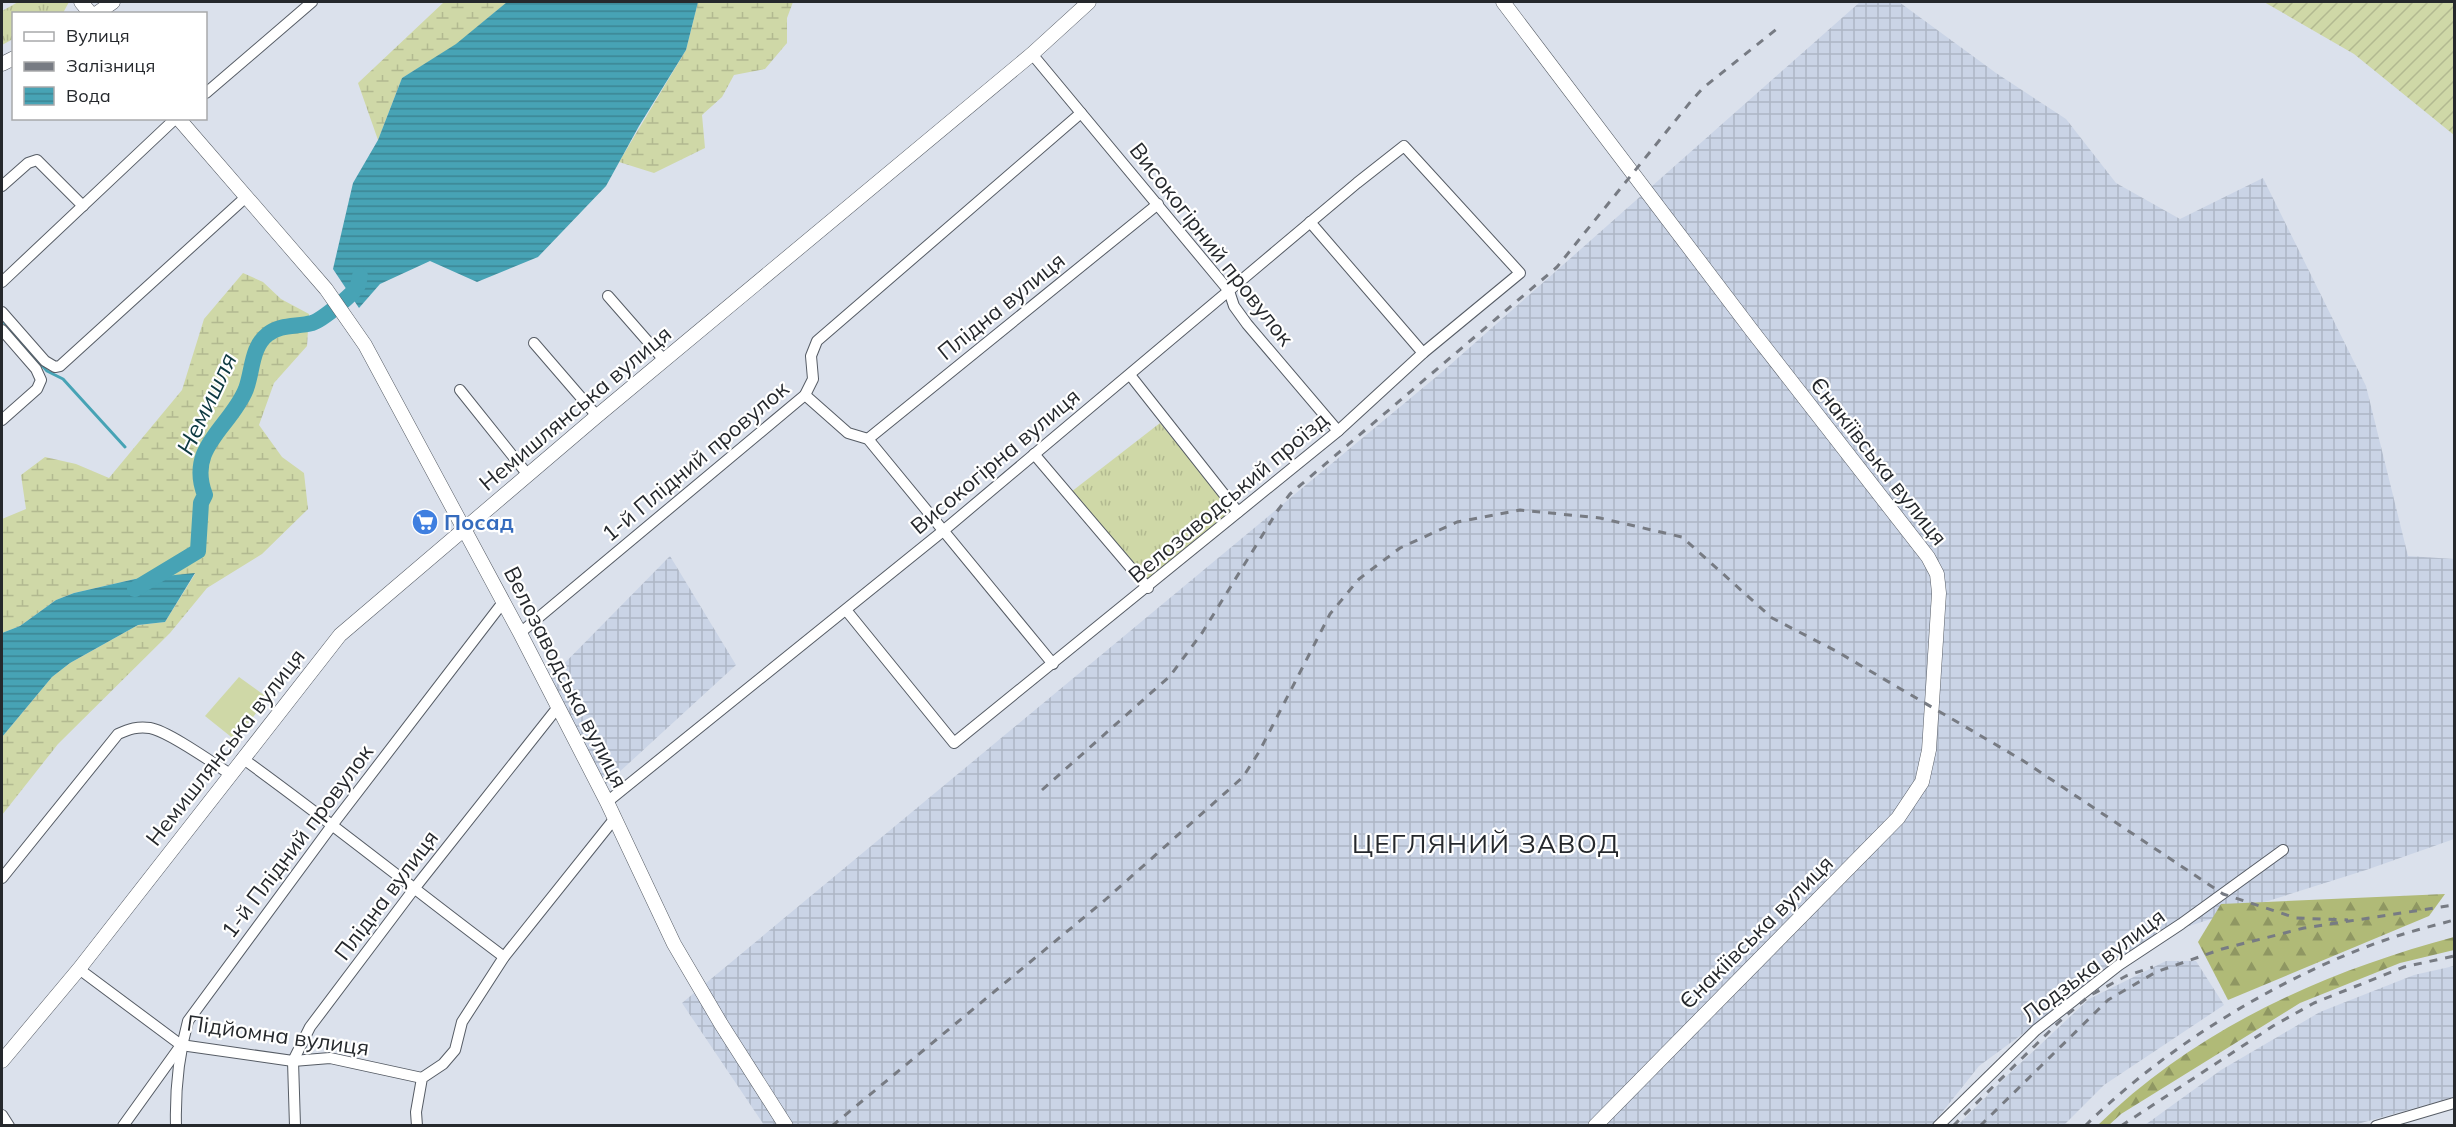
<svg xmlns="http://www.w3.org/2000/svg" width="2456" height="1127" font-family="Mulish,sans-serif">
<style>
.industrial{fill:url(#industrial-grid)}
.grass{fill:url(#grass-tufts)}
.forest{fill:url(#forest-firs)}
.wetland{fill:url(#wetland-marsh)}
.park{fill:#cfd8a7}
.garden{fill:url(#garden-furrows)}
.water{fill:url(#water-rules)}
.lines{fill:none;stroke-linecap:round;stroke-linejoin:round}
.stream{stroke:#47a3b5;stroke-width:3}
.river{stroke:#47a3b5;stroke-width:16}
.minor-casing{stroke:#565c65;stroke-width:12}
.tertiary-casing{stroke:#565c65;stroke-width:15}
.minor{stroke:#fff;stroke-width:10}
.tertiary{stroke:#fff;stroke-width:14}
.rail{stroke:#777b83;stroke-width:3;stroke-dasharray:8 8;stroke-linecap:butt}
.labels{text-anchor:middle;stroke-width:4.5;stroke-linejoin:round;paint-order:stroke}
.street-label{font-size:22px;fill:#25282c;stroke:#fff}
.shop-label{font-size:22px;font-weight:bold;fill:#366cbe;stroke:#fff;text-anchor:start}
.water-label{font-size:24px;font-style:italic;fill:#0d3941;stroke:#fff}
.quarter-label{font-size:26px;letter-spacing:1.5px;fill:#25282c;stroke:#fff}
</style>
<defs>
<pattern id="industrial-grid" width="8" height="8" patternUnits="userSpaceOnUse" patternTransform="scale(1.5)"><rect width="8" height="8" fill="#cad4e6"/><path d="M0 4h8M4 0v8" fill="none" stroke="#adb6c5"/></pattern>
<pattern id="grass-tufts" width="24" height="20" patternUnits="userSpaceOnUse" patternTransform="scale(1.5)"><rect width="24" height="20" fill="#cfd8a7"/><path d="M3 7l-1-3M5 7V3M7 7l1-3M15 17l-1-3M17 17v-4M19 17l1-3" fill="none" stroke="#b2b990"/></pattern>
<pattern id="forest-firs" width="22" height="20" patternUnits="userSpaceOnUse" patternTransform="scale(1.5)"><rect width="22" height="20" fill="#b0ba77"/><path d="M5 1l3.5 6h-7zM16 11l3.5 6h-7z" fill="#8f9762"/></pattern>
<pattern id="wetland-marsh" width="20" height="14" patternUnits="userSpaceOnUse" patternTransform="scale(1.5)"><rect width="20" height="14" fill="#cfd8a7"/><path d="M1 5h8M5 5V1M11 12h8M15 12V8" fill="none" stroke="#b2b990"/></pattern>
<pattern id="garden-furrows" width="10" height="10" patternUnits="userSpaceOnUse" patternTransform="scale(1.5)"><rect width="10" height="10" fill="#cfd8a7"/><path d="M-1 1l2-2M0 10L10 0M9 11l2-2" fill="none" stroke="#b2b990"/></pattern>
<pattern id="water-rules" width="6" height="5" patternUnits="userSpaceOnUse" patternTransform="scale(1.5)"><rect width="6" height="5" fill="#47a3b5"/><path d="M0 2.5h6" fill="none" stroke="#3b8593"/></pattern>
</defs>
<rect width="100%" height="100%" fill="#dbe1ec"/>
<g class="industrial">
<path d="M1860,2H1899L1996,73L2066,119L2116,183L2180,219L2263,178L2366,386L2408,556L2454,559V839L2366,870L2154,937L1979,1066L1932,1125H764L682,1003L1442,372Z"/>
<path d="M670,556L736,665L604,786L548,680Z"/>
<path d="M2166,961H2196L2224,1005L2104,1085L2064,1125H1958L2010,1073L2089,999Z"/>
<path d="M2454,966V1097L2354,1125H2145L2221,1070L2320,1012L2414,975Z"/>
</g>
<g class="grass">
<path d="M18,2H69L63,13L14,14L13,39L2,45V11Z"/>
<path d="M1160,423L1230,508V514L1151,580L1145,579L1071,492Z"/>
</g>
<g class="forest">
<path d="M2445,894L2429,916L2228,1000L2198,942L2221,904Z"/>
<path d="M2454,937V950L2400,963L2300,1003L2121,1114L2109,1125H2098C2196,1029 2323,972 2454,937Z"/>
</g>
<g class="wetland">
<path d="M444,2H507L456,45L402,78L378,140L358,83Z"/>
<path d="M698,2H793L787,18V43L765,69L734,75L722,97L702,115L705,148L654,173L619,162L686,50Z"/>
<path d="M243,273L263,282L281,299L309,314L307,346L274,383L259,425L282,457L304,473L308,509L262,554L207,588L170,633L58,744L2,815V737L52,677L70,663L138,625L165,622L195,574L135,579L74,593L56,600L20,626L2,633V519L26,509L21,475L45,457L76,464L109,478L182,390L204,319Z"/>
</g>
<path class="park" d="M239,677L268,698L235,740L205,716Z"/>
<path class="garden" d="M2264,2H2454V135L2354,54Z"/>
<g class="water">
<path d="M507,2H698L686,50L639,126L606,186L538,257L477,282L430,261L380,284L359,308L333,269L353,183L378,140L402,78L456,44Z"/>
<path d="M195,573L165,622L138,625L70,663L52,677L2,737V633L20,626L56,600L74,593L135,579Z"/>
</g>
<g class="lines">
<path class="stream" d="M2,320L47,371L63,379L125,447"/>
<path class="river" d="M135,589L198,551L201,503L205,495C186,447 231,427 246,389C253,370 251,347 268,334C280,324 297,327 312,323C322,320 354,294 358,285C359,282 359,279 360,276"/>
<defs>
<g id="minor">
<path d="M1032,54L1229,291L1234,306L1247,324L1338,431"/>
<path d="M206,93L312,2"/>
<path d="M2,186L28,163L37,160L83,206"/>
<path d="M1310,222L1423,353"/>
<path d="M2,282L176,118"/>
<path d="M608,296L664,360"/>
<path d="M2,312L45,361L55,367L60,366L246,197"/>
<path d="M2,330L36,369L41,380L37,389L2,420"/>
<path d="M534,343L597,416"/>
<path d="M1130,375L1238,512"/>
<path d="M460,390L528,475"/>
<path d="M805,395L848,433L868,439L1053,664"/>
<path d="M868,439L1158,204"/>
<path d="M1034,454L1148,588"/>
<path d="M520,633L805,395L813,379L811,356L817,341L1081,113"/>
<path d="M242,758C331,822 416,891 504,957"/>
<path d="M607,802L943,531L1357,183L1404,146L1520,273L1423,353L1338,431L954,743L846,610"/>
<path d="M2,878L118,734C129,729 138,726 150,728C168,731 213,763 230,774"/>
<path d="M79,969L181,1045L293,1061L330,1058L422,1078"/>
<path d="M2,1115L9,1126"/>
<path d="M123,1126L179,1048"/>
<path d="M176,1126C175,1088 178,1057 188,1021L333,824L504,601"/>
<path d="M295,1126L293,1061L310,1027L414,889L558,707"/>
<path d="M417,1126L416,1112L422,1078L443,1064L455,1050L462,1022L504,957L615,818"/>
<path d="M1938,1126L2036,1030L2119,965L2181,924L2283,850"/>
<path d="M2376,1126L2454,1103"/>
</g>
<g id="tertiary">
<path d="M81,2L91,14"/>
<path d="M1503,2L1753,332L1928,557L1937,574L1939,593L1929,750L1922,782L1898,818L1595,1126"/>
<path d="M96,14L113,2"/>
<path d="M2,64L14,58"/>
<path d="M178,118L326,289L365,345L520,633L607,802L674,944L721,1024L786,1126"/>
<path d="M2,1061L79,969L340,635L597,416L1032,54L1089,2"/>
</g>
</defs>
<use href="#minor" class="minor-casing"/>
<use href="#tertiary" class="tertiary-casing"/>
<use href="#minor" class="minor"/>
<use href="#tertiary" class="tertiary"/>
<g class="rail">
<path d="M1042,790L1170,676L1202,633L1278,510L1290,494L1557,267L1692,100L1703,88L1778,28"/>
<path d="M832,1126L1105,900L1243,777L1259,752L1330,614L1359,579L1400,548L1457,522L1520,510L1600,518L1682,537L1772,618L1836,651L2022,760L2223,894L2296,918L2348,920"/>
<path d="M1953,1126L2060,1021L2089,996L2126,976L2153,967"/>
<path d="M1980,1126L2108,1000L2156,972L2222,949L2304,928L2454,905"/>
<path d="M2085,1126C2168,1044 2287,972 2397,936C2416,930 2436,925 2454,920"/>
<path d="M2121,1126L2273,1026L2314,1003L2404,967L2454,956"/>
</g>
</g>
<defs>
<symbol id="supermarket-disc" viewBox="-11 -11 22 22"><circle r="9.5" fill="#3f7fe0" stroke="#fff"/><path d="M-6-5.5h2.5l.6 2H6L4.5 2H-2.5L-4.4-4H-6ZM-1.5 3.2a1.3 1.3 0 1 0 .1 0ZM3 3.2a1.3 1.3 0 1 0 .1 0Z" fill="#fff"/></symbol>
</defs>
<g fill-rule="evenodd">
<use href="#supermarket-disc" x="410" y="507" width="30" height="30"/>
</g>
<g class="labels">
<g class="street-label">
<text transform="translate(1212 244) rotate(52)" y="8">Високогірний провулок</text>
<text transform="translate(1001 306) rotate(-39)" y="8">Плідна вулиця</text>
<text transform="translate(575 408) rotate(-40)" y="8">Немишлянська вулиця</text>
<text transform="translate(695 461) rotate(-40)" y="8">1-й Плідний провулок</text>
<text transform="translate(995 461) rotate(-40)" y="8">Високогірна вулиця</text>
<text transform="translate(1879 461) rotate(52)" y="8">Єнакіївська вулиця</text>
<text transform="translate(1228 497) rotate(-40)" y="8">Велозаводський проїзд</text>
<text transform="translate(566 677) rotate(63)" y="8">Велозаводська вулиця</text>
<text transform="translate(225 747) rotate(-52)" y="8">Немишлянська вулиця</text>
<text transform="translate(297 841) rotate(-53)" y="8">1-й Плідний провулок</text>
<text transform="translate(386 895) rotate(-53)" y="8">Плідна вулиця</text>
<text transform="translate(1756 932) rotate(-45)" y="8">Єнакіївська вулиця</text>
<text transform="translate(2093 965) rotate(-37)" y="8">Лодзька вулиця</text>
<text transform="translate(278 1035) rotate(8)" y="8">Підйомна вулиця</text>
</g>
<g class="shop-label">
<text x="444" y="530">Посад</text>
</g>
<g class="water-label">
<text transform="translate(207 404) rotate(-65)" y="8">Немишля</text>
</g>
<g class="quarter-label">
<text x="1486" y="853">ЦЕГЛЯНИЙ ЗАВОД</text>
</g>
</g>
<rect width="2456" height="1127" fill="none" stroke="#25282c" stroke-width="6"/>
<rect x="12" y="12" width="195" height="108" fill="#ffffff" stroke="#a8a9ab" stroke-width="1.5"/>
<rect x="24" y="32" width="30" height="9" fill="#ffffff" stroke="#a8a9ab" stroke-width="1.5"/>
<text x="66" y="42" font-size="18" fill="#25282c">Вулиця</text>
<rect x="24" y="62" width="30" height="9" fill="#777b83" stroke="#a8a9ab" stroke-width="1.5"/>
<text x="66" y="72" font-size="18" fill="#25282c">Залізниця</text>
<rect x="24" y="87" width="30" height="18" fill="url(#water-rules)" stroke="#a8a9ab" stroke-width="1.5"/>
<text x="66" y="102" font-size="18" fill="#25282c">Вода</text>
</svg>
